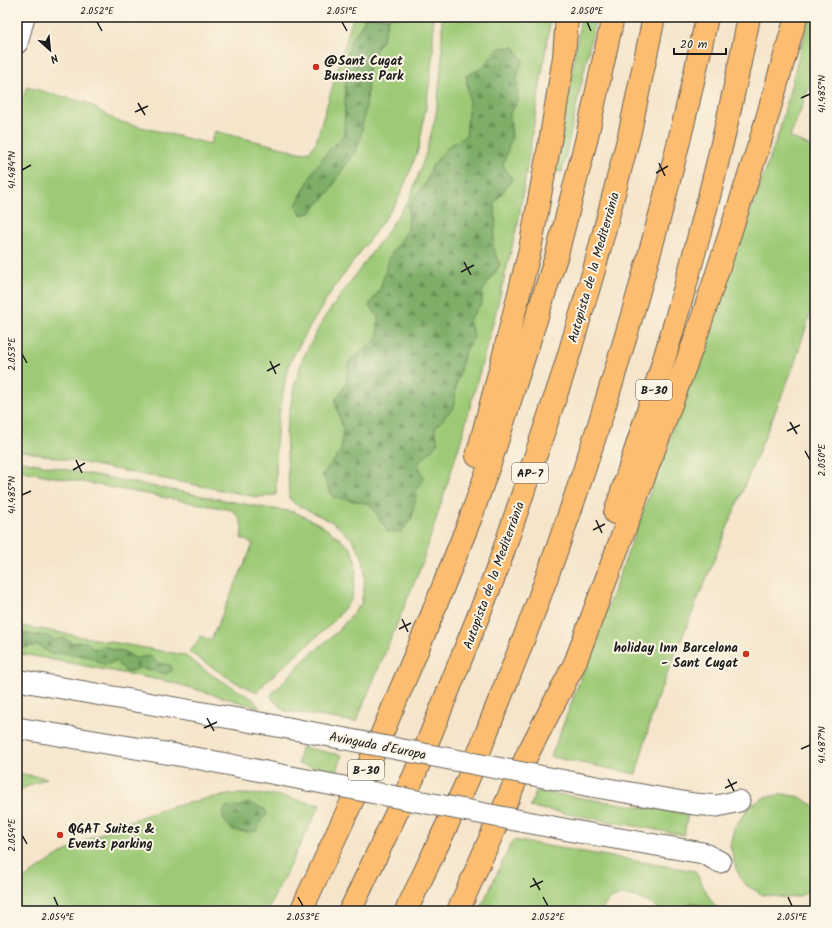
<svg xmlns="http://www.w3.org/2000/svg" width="832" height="928" font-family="Kalam,sans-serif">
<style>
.green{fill:#9eca77;stroke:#5d734a}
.forest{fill:url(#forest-firs);stroke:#4d6542}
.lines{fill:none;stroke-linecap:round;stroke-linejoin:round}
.tertiary-casing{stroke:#686259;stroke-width:23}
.trunk-casing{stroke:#686259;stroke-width:24}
.motorway-casing{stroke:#686259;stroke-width:24}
.tertiary{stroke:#fff;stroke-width:21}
.trunk{stroke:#fcbd6f;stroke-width:22}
.motorway{stroke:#fcbd6f;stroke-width:22}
.tertiary-bridge-casing{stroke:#686259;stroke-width:23;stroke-linecap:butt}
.tertiary-bridge{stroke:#fff;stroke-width:21}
.ticks{fill:none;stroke:#1c1c1c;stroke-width:1.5}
.poi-dot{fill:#c8321e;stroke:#fcf5e5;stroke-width:1.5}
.labels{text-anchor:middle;stroke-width:4;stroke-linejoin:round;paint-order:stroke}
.shield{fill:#fcf5e5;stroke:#5f5d58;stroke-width:1}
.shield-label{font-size:12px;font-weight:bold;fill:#1c1c1c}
.poi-label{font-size:13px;font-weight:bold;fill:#1c1c1c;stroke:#fcf5e5;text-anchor:start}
.street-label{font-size:13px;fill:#1c1c1c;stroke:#fcf5e5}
.neatline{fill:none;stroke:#1c1c1c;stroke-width:1.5}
.ticks-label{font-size:10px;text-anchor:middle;fill:#1c1c1c}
</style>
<defs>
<pattern id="forest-firs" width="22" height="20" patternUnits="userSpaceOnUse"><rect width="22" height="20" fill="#7eae68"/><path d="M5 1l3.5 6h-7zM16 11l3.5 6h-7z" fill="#668d55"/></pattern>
</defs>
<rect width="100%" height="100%" fill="#fcf5e5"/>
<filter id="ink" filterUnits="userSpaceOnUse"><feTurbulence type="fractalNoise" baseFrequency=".025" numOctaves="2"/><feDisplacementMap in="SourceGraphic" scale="8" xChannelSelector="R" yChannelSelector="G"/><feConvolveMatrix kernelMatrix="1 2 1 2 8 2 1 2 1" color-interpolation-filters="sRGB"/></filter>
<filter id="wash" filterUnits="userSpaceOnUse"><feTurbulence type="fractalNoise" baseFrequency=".012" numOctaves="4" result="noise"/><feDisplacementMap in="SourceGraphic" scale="16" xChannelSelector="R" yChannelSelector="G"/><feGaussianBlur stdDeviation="0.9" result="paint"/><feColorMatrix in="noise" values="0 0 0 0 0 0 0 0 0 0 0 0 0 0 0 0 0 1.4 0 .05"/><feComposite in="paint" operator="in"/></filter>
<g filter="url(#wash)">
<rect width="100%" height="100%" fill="#f5e5cb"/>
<g class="green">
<path d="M353,17H433V54L428,94L419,147L411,169L397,202L331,292L306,333L291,360L286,377L278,420L276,446V495L257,497L17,450V114L27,87L87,103L117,121L210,144L215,131L303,153L311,150L316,142Z"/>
<path d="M442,17H551L518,223L493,323L461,440L422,564L356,722L285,711L273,700L271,695L304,660L337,632L361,604L364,587L365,571L362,556L351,538L334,523L295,504L289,498L286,431L294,387L303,358L324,318L387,232L410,198L425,156L436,115L442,60Z"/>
<path d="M581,17H596L562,172L556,171Z"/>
<path d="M809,17H815V73L790,137L815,149V299L793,368L656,701L636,774L551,757L633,539L779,132Z"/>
<path d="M17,460L260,507L295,512L321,525L339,538L351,549L355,559L356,571L352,599L332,623L267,681L257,692L235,682L189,652L197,643L200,636L211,640L253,544L241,538C244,524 241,520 232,510L17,470Z"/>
<path d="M17,625L184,655L212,675L253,699L260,708L170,682L17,653Z"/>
<path d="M301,747L342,755L337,772L298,764Z"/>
<path d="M17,773L47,778L17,791Z"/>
<path d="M536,791L688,814L684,835L530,807Z"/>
<path d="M236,794L275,795L320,805L267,911H17V883C36,871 54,857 74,847C124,820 179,801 236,794Z"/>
<path d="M783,794L800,797L815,806V888L800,896L788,898L763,895L744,884L736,869L730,845L734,828L750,806L763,798Z"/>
<path d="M513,840L695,871L712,902L719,911H664L637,897L621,895L610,899L600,911H479Z"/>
</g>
<g class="forest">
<path d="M365,17H390L388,19L383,38L368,66L367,100L361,135L357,148L337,178L331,190L310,213L301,215L296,205L314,170L328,151L344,135L346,62L350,41L362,25Z"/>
<path d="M514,47L523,60L517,77L518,102L510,113L512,137L503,165L512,179L494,204L496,219L493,247L500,265L482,292V303L469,320L474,337L465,352L456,385L454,407L435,428L438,443L418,464L424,478L417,490L412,518L401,532H388L370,504L333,497L322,475L341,451L343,429L335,401L346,384L349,362L378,338V316L369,306L380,289L390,256L408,230L409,204L426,183L432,166L449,146L466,136L469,100L466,76L482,68L499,48Z"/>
<path d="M17,633L48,636L54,641L63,638L73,643L86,641L93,649L104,646L114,650L124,651L135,658L150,656L158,663L170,665L173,670L166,674L141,668L126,672L116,661L105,665L90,657L64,653L51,654L38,645L23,648L17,643Z"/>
<path d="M248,803L265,809L267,815L261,821L257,831C240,833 228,833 222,814L227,806L237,807Z"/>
<path d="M691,902L702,906L710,911H685Z"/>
</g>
</g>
<g filter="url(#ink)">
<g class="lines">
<defs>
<g id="tertiary">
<path d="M17,43L24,17"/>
<path d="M17,680L288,728"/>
<path d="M17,728L201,759L276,774"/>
<path d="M591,786L694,804L717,806L739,801"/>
<path d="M579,832L703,853L720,862"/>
</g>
<g id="trunk">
<path d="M477,456L501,366L530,249L551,136L564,57L567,17"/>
<path d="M615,513C635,452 655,390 673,329C703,226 729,122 749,17"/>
<path d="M301,911L367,769L427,627L471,517L492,457L557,254L586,141L613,17"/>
<path d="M458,911L528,753L575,663L696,337L760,142L796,17"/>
</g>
<g id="motorway">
<path d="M350,911L414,776L498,567L563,374L594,270L629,136L654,17"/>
<path d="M406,911C426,869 446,828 465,786C476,762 485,736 495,711C534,616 569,519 600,421C642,287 679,154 707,17"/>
</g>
</defs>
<use href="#tertiary" class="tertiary-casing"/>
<use href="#trunk" class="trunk-casing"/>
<use href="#motorway" class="motorway-casing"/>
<use href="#tertiary" class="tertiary"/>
<use href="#trunk" class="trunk"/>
<use href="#motorway" class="motorway"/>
<defs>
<g id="tertiary-bridge">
<path d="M288,728L591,786"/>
<path d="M276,774L579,832"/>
</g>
</defs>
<use href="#tertiary-bridge" class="tertiary-bridge-casing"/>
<use href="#tertiary-bridge" class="tertiary-bridge"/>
</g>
</g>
<path class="ticks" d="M97,22L102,31M342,22L347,31M587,22L591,31M801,98L810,94M138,103L145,115M135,112L148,106M659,163L665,176M22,170L31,165M656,173L668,166M464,262L471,275M461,272L474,265M22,354L27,363M270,361L276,374M267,371L280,364M790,422L797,434M787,431L800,425M805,451L810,460M76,460L82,473M73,470L85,463M22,495L31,491M596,520L602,533M593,530L605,524M402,619L408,632M399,629L411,623M207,718L214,731M204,728L217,722M801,749L810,745M728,779L734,791M725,788L737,782M22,835L27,844M533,878L540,890M530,887L543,881M54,897L58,906M298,897L303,906M543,897L548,906M788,897L792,906"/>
<g class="poi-dot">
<circle cx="316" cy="67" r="4"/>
<circle cx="746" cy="654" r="4"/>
<circle cx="60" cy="835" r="4"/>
</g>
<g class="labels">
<g class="shield">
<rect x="636" y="380" width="36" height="20" rx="3"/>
<rect x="512" y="463" width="36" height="20" rx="3"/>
<rect x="348" y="760" width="36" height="20" rx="3"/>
</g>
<g class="shield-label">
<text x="654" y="394">B-30</text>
<text x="530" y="477">AP-7</text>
<text x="366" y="774">B-30</text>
</g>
<g class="poi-label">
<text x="324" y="65">@Sant Cugat<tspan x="324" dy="15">Business Park</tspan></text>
<text x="738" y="652" text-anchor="end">holiday Inn Barcelona<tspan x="738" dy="15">- Sant Cugat</tspan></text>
<text x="68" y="833">QGAT Suites &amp;<tspan x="68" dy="15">Events parking</tspan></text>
</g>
<g class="street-label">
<text transform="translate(593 267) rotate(-74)" y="5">Autopista de la Mediterrània</text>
<text transform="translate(493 575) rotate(-70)" y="5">Autopista de la Mediterrània</text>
<text transform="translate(378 745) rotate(11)" y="5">Avinguda d'Europa</text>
</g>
</g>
<rect width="832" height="928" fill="none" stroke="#fcf5e5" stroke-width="44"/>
<g transform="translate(50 50) rotate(153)" stroke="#fcf5e5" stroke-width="3" paint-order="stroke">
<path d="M0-3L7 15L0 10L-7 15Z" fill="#1c1c1c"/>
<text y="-6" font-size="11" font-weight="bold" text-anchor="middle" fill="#1c1c1c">N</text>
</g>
<path d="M674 48v6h52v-6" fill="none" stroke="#1c1c1c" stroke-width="2"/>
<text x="680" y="48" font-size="12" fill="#1c1c1c" stroke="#fcf5e5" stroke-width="3" paint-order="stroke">20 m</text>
<rect x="22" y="22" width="788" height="884" class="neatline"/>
<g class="ticks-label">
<text x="97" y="14">2.052°E</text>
<text x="342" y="14">2.051°E</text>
<text x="587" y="14">2.050°E</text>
<text transform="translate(821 94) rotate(-90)" y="4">41.485°N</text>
<text transform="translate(11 170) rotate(-90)" y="4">41.484°N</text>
<text transform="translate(11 354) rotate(-90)" y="4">2.053°E</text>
<text transform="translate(821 460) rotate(-90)" y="4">2.050°E</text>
<text transform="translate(11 495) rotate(-90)" y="4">41.485°N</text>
<text transform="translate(821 745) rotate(-90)" y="4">41.487°N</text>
<text transform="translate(11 835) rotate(-90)" y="4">2.054°E</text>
<text x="58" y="920">2.054°E</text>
<text x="303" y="920">2.053°E</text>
<text x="548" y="920">2.052°E</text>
<text x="792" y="920">2.051°E</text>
</g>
</svg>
